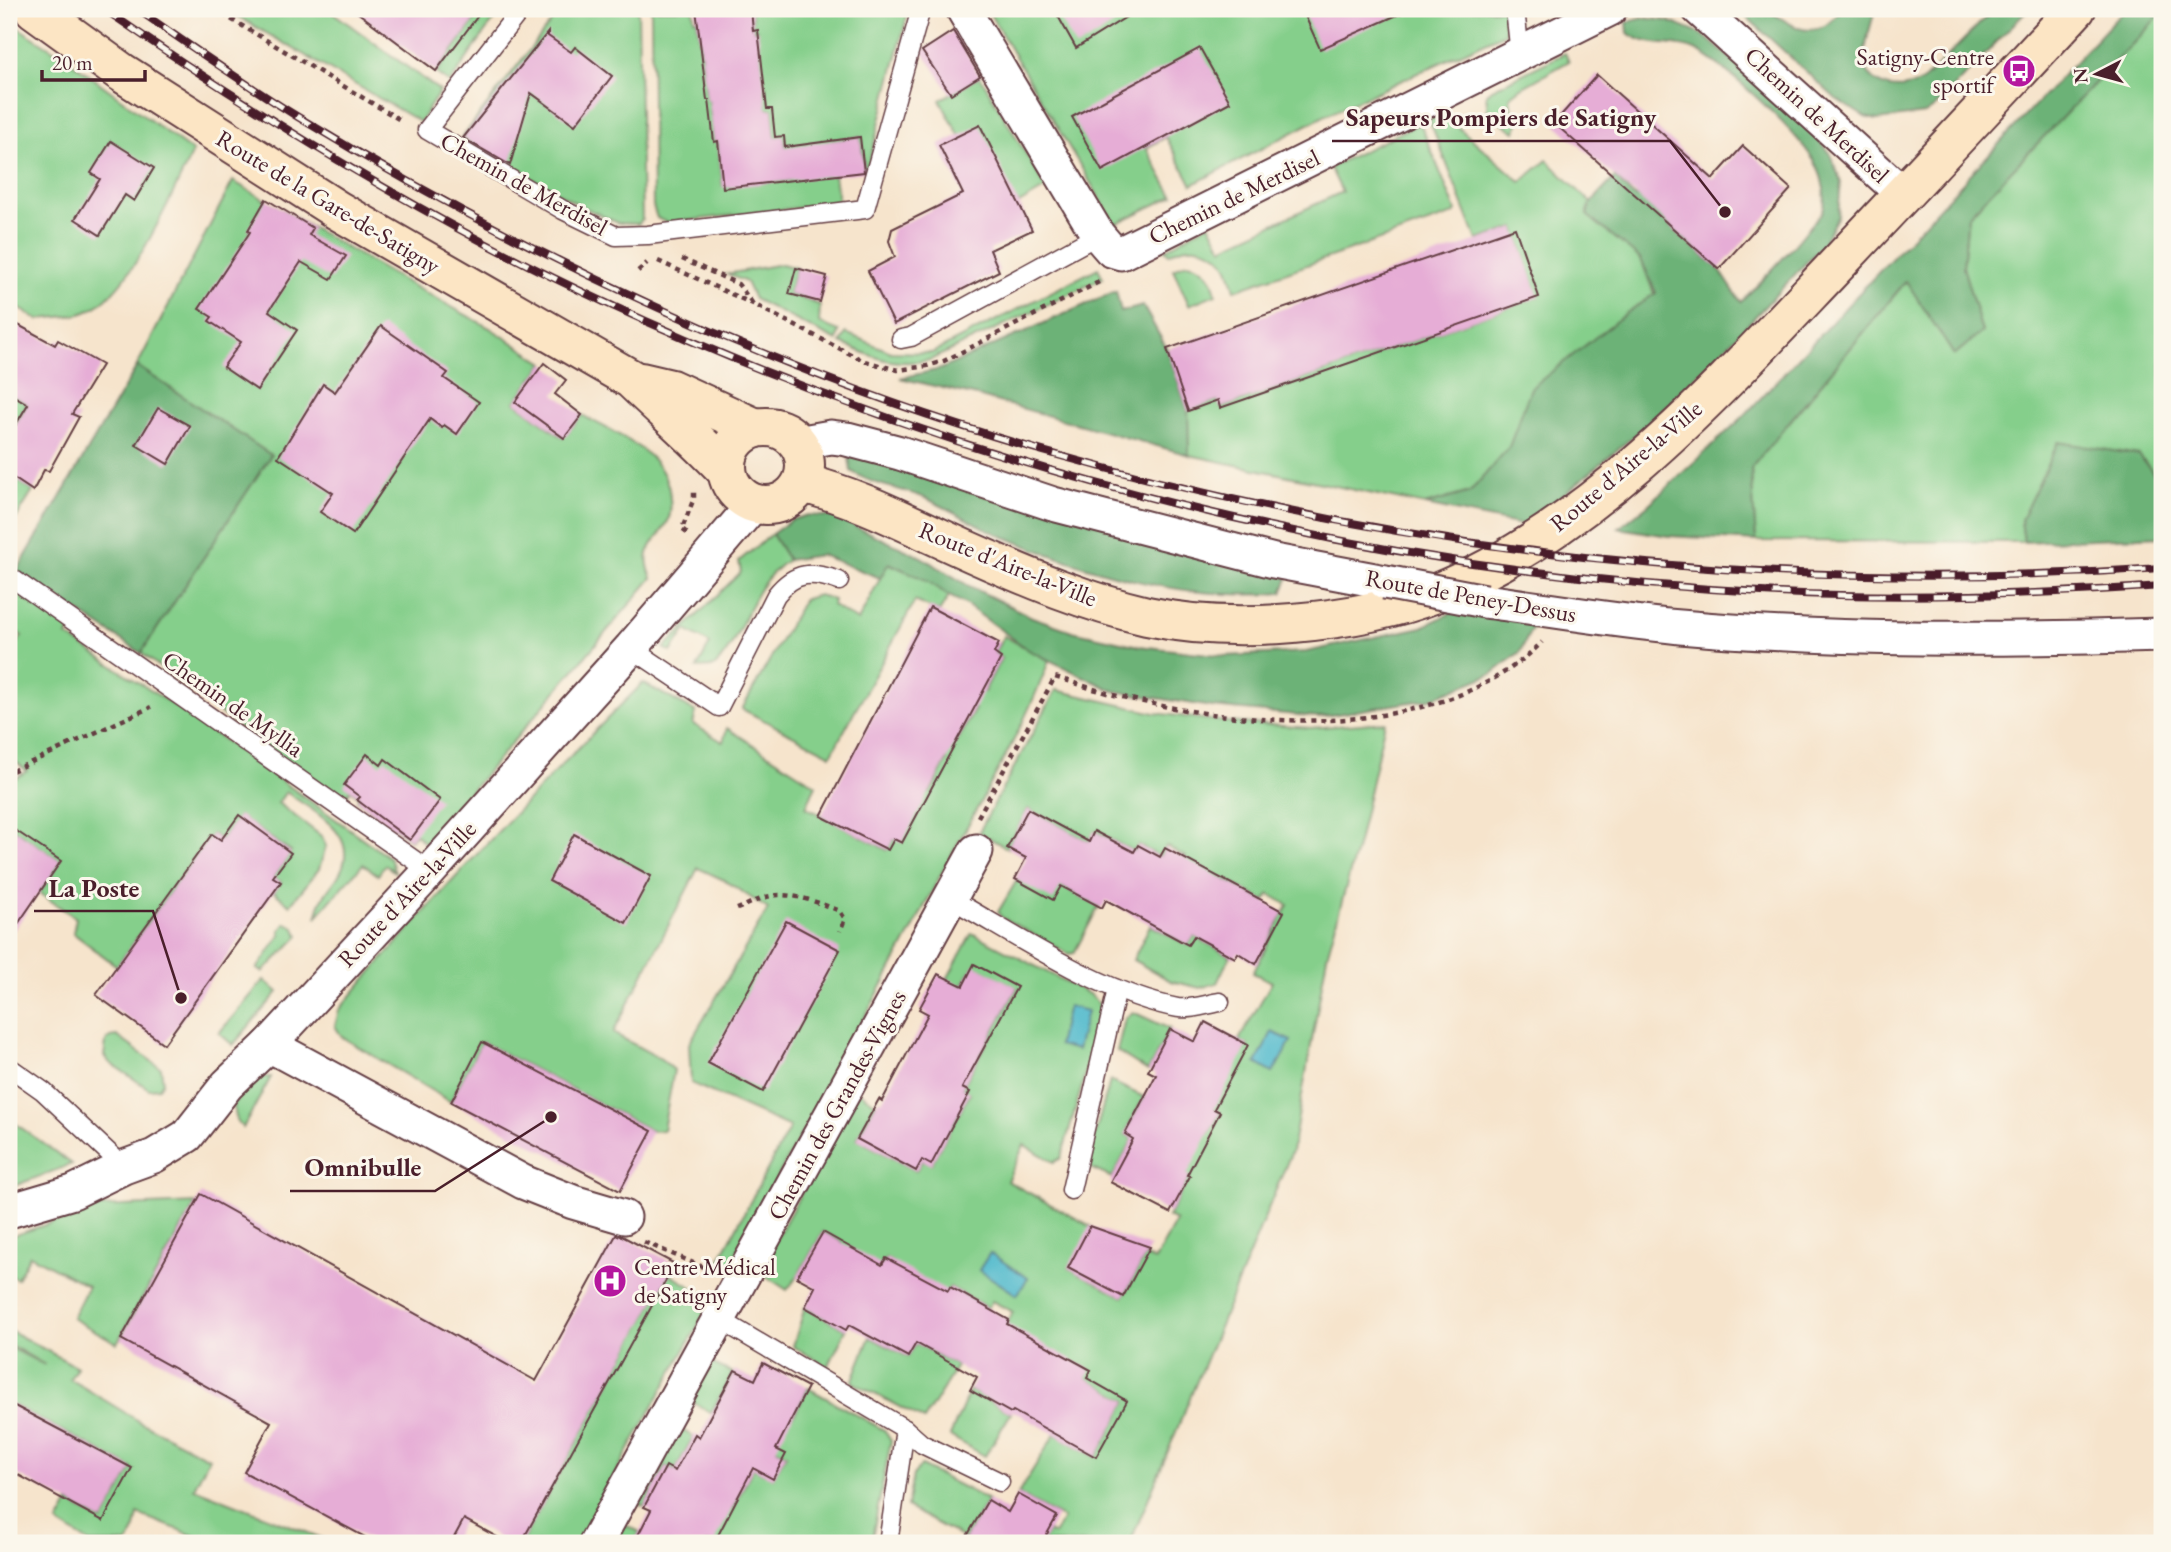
<svg xmlns="http://www.w3.org/2000/svg" width="2171" height="1552" font-family="'EB Garamond',serif">
<style>
.green{fill:#85cf8b;stroke:#68775b;stroke-width:2}
.forest{fill:#6cb277;stroke:#5b6851;stroke-width:2}
.water{fill:#4fb9cc;stroke:#4c6c7c;stroke-width:2}
.building{fill:#e6add6}
.lines{fill:none;stroke-linecap:round;stroke-linejoin:round}
.lane-casing{stroke:#643d43;stroke-width:21}
.street-casing{stroke:#643d43;stroke-width:37}
.secondary-casing{stroke:#643d43;stroke-width:42}
.path{stroke:#643d43;stroke-width:4.5;stroke-dasharray:5 5;stroke-linecap:butt}
.lane{stroke:#fff;stroke-width:18}
.street{stroke:#fff;stroke-width:33}
.secondary{stroke:#fce5c4;stroke-width:38}
.rail-casing{stroke:#4a1f2b;stroke-width:8}
.rail{stroke:#fbf7ec;stroke-width:5;stroke-dasharray:16;stroke-linecap:butt}
.street-bridge-casing{stroke:#643d43;stroke-width:37;stroke-linecap:butt}
.street-bridge{stroke:#fff;stroke-width:33}
.labels{text-anchor:middle;stroke-width:6;stroke-linejoin:round;paint-order:stroke}
.poi-label{font-size:24px;fill:#4a1f2b;stroke:#fbf7ec;text-anchor:end}
.street-label{font-size:24px;fill:#4a1f2b;stroke:#fbf7ec}
.leader{fill:none;stroke:#4a1f2b;stroke-width:2.5}
.callout-dot{fill:#4a1f2b;stroke:#fbf7ec;stroke-width:2.5}
.callout-label{font-size:26px;text-anchor:middle;font-weight:bold;fill:#4a1f2b;stroke:#fbf7ec;stroke-width:6;stroke-linejoin:round;paint-order:stroke}
</style>
<rect width="100%" height="100%" fill="#fbf7ec"/>
<filter id="ink" filterUnits="userSpaceOnUse"><feTurbulence type="fractalNoise" baseFrequency=".0143" numOctaves="2"/><feDisplacementMap in="SourceGraphic" scale="14" xChannelSelector="R" yChannelSelector="G"/><feConvolveMatrix kernelMatrix="1 2 1 2 8 2 1 2 1" color-interpolation-filters="sRGB"/></filter>
<filter id="wash" filterUnits="userSpaceOnUse"><feTurbulence type="fractalNoise" baseFrequency=".00686" numOctaves="4" result="noise"/><feDisplacementMap in="SourceGraphic" scale="28" xChannelSelector="R" yChannelSelector="G"/><feGaussianBlur stdDeviation="1.57" result="paint"/><feColorMatrix in="noise" values="0 0 0 0 0 0 0 0 0 0 0 0 0 0 0 0 0 1.4 0 .05"/><feComposite in="paint" operator="in"/></filter>
<g filter="url(#wash)">
<rect width="100%" height="100%" fill="#f6e4cc"/>
<g class="green">
<path d="M225,9H328L440,91L420,122Z"/>
<path d="M483,9H501L450,83L436,73Z"/>
<path d="M561,9H638L642,219L639,224L618,223L585,208L461,139Z"/>
<path d="M651,9H693L694,19H697L707,100H709L714,141H718L723,187L789,180L784,137H775L772,109H766L757,30L753,31L751,9H909L869,163L865,171L860,137L828,142L839,203L667,223L657,218L653,206Z"/>
<path d="M991,9H1504L1505,33L1324,116L1192,185L1166,137L1146,148L1173,196L1115,224L988,11Z"/>
<path d="M2162,13V484L2139,455L2021,520L2024,542L1756,541L1751,468L1907,280L1954,355L1982,332L1963,267L1968,216Z"/>
<path d="M9,22L66,58L193,152C170,196 133,292 86,312C72,318 53,316 38,320L9,302Z"/>
<path d="M1565,53L1569,61L1520,89L1510,97L1511,106L1519,122L1515,132L1488,113L1486,94L1490,90Z"/>
<path d="M980,76L1046,188L1019,204L959,135L940,100Z"/>
<path d="M1441,114L1450,115L1458,127L1521,182L1547,160L1591,203L1587,215L1641,259L1654,294L1625,314L1600,336L1509,450L1470,492L1425,505L1189,455L1188,411L1218,400L1221,408L1538,297L1515,228L1477,240L1429,119Z"/>
<path d="M1420,123L1456,211L1454,214L1235,290C1233,283 1231,275 1228,268C1216,246 1189,241 1169,254L1165,250L1209,223L1222,248L1342,192L1330,167Z"/>
<path d="M233,181L393,275L490,328L544,363L515,402L563,438L582,415C617,435 669,453 670,499C671,506 671,514 668,521C656,545 639,547 652,578L426,844L415,834L410,840L357,800L359,797L351,790L341,804L141,653L271,455L137,366Z"/>
<path d="M1187,263C1205,265 1213,277 1216,294L1189,305L1173,269Z"/>
<path d="M782,264L796,268L789,294L820,305L819,323L839,331L837,341L754,299L746,282L727,274Z"/>
<path d="M1098,268L1103,278L930,360C891,367 876,358 841,343L846,333L891,352L932,353Z"/>
<path d="M9,393L28,404L9,436Z"/>
<path d="M9,475L33,491L9,530Z"/>
<path d="M772,534L788,560C745,589 747,635 714,667L697,668L710,644L686,630L671,652L664,648L741,572L739,561Z"/>
<path d="M888,563L926,580L949,596L939,612L915,601L831,755L742,709L804,599L819,595L834,600L832,605L858,621Z"/>
<path d="M9,582L72,627L67,636L193,718L390,858L395,872L385,865L378,875L363,864L317,916C318,901 328,891 337,878C365,836 315,813 286,792L278,803L321,836L326,846L319,869L290,905L274,892L281,882L273,877L291,852L239,816L221,840L212,834L117,966L73,933L76,918L39,893L60,861L9,826V785L12,780L27,771L9,756V654L22,636L9,626Z"/>
<path d="M1004,636L1049,661C1014,754 957,837 914,927L727,1270L716,1266L790,1127L691,1083L689,1044L768,909L724,880L698,868L613,1033L661,1059L674,1070L663,1130L652,1131L482,1042L451,1102L342,1037L335,1026L339,1010C435,896 537,788 643,683L696,712L693,724L723,742L727,728L816,785L806,807L887,850L894,839L902,842L920,789L930,793L947,760L939,756L948,737L957,742L975,709L966,704L975,688L984,692L1001,658L994,653Z"/>
<path d="M1056,690L1155,713L1227,722L1311,728L1385,722L1358,843L1327,956L1292,1151L1130,1543H1042L1048,1532L1054,1535L1063,1519L1018,1494L1055,1434L1096,1457L1127,1401L1003,1331L1013,1312L992,1301L988,1308L950,1287L943,1298L886,1258L878,1273L837,1251L842,1242L823,1232L797,1277L787,1290L758,1271L858,1091L876,1104L857,1139L916,1171L922,1160L931,1164L970,1093L962,1088L1017,988L974,965L962,987L947,979L972,933L1091,995L1100,1006L1082,1086L1061,1158L1054,1162L1024,1145L1007,1181L1092,1227L1069,1268L1123,1297L1145,1256L1155,1260L1176,1221L1168,1217L1189,1177L1178,1170L1210,1131L1220,1113L1206,1105L1248,1045L1239,1040L1272,982L1253,973L1288,905L1269,894L1265,901L1227,881L1183,864L1186,857L1166,846L1160,857L1138,845L1134,852L1095,831L1089,842L1028,809L1007,848L979,832Z"/>
<path d="M1017,880L1061,886L1099,906L1074,953L1069,954L1001,917L998,912Z"/>
<path d="M286,923L294,927L299,936L263,972L257,969L281,934L280,931Z"/>
<path d="M1150,925L1188,945L1194,936L1230,956L1217,983L1200,988L1171,981L1133,960Z"/>
<path d="M264,980L278,992L233,1045L219,1033Z"/>
<path d="M1133,1012L1170,1029L1148,1071L1117,1051L1125,1019Z"/>
<path d="M117,1036L161,1068L163,1082L159,1088L149,1089L110,1063L104,1056L106,1042L110,1037Z"/>
<path d="M263,1077H271L243,1128L237,1121L233,1104L254,1078Z"/>
<path d="M1110,1081L1144,1097L1125,1134L1133,1139L1112,1178L1086,1166Z"/>
<path d="M9,1119L72,1164L9,1188Z"/>
<path d="M196,1203L117,1343L72,1318L88,1286L30,1255L17,1279L9,1275V1237L98,1207Z"/>
<path d="M669,1274L713,1299L577,1543H521Z"/>
<path d="M805,1307L846,1330L828,1367L793,1346Z"/>
<path d="M9,1330L77,1367L70,1379L142,1423L209,1458L194,1488L334,1543H213L138,1514L134,1533L127,1543H90L58,1523L69,1503L103,1521L132,1468L9,1403V1347L45,1365L9,1344Z"/>
<path d="M870,1337L908,1357L916,1343L957,1366L924,1420L852,1382Z"/>
<path d="M709,1362L733,1373L711,1413L691,1401Z"/>
<path d="M808,1388L884,1430L891,1441L871,1543H706L700,1540L734,1506L753,1468L773,1478L786,1454L768,1444L795,1413Z"/>
<path d="M970,1390L1011,1413L985,1456L950,1436Z"/>
<path d="M675,1425L693,1437L675,1471L666,1466L644,1507L634,1502Z"/>
<path d="M921,1466L988,1500L965,1539L907,1507L913,1475Z"/>
<path d="M621,1523L640,1532L634,1543H611Z"/>
</g>
<g class="forest">
<path d="M1738,9C1747,9 1758,7 1766,10C1787,19 1801,39 1826,25C1833,20 1838,16 1841,9H1875C1872,23 1866,38 1865,53C1862,89 1901,96 1925,79L1994,9H2028L1935,107L1925,114L1877,120L1865,117L1836,99Z"/>
<path d="M2125,9H2162V13L1968,216L1963,267L1982,332L1954,355L1906,281L1751,468L1756,541L1669,536L1619,528L1648,505L1744,416Z"/>
<path d="M1644,18L1668,21L1703,35L1800,118L1830,154L1841,182L1838,216L1821,247L1732,341L1647,425L1526,526L1425,505L1470,492L1509,447L1531,388L1625,314L1656,293L1641,259L1587,215L1591,203L1615,177L1635,198L1643,189L1671,226L1719,269L1741,302C1764,278 1785,258 1806,231C1811,225 1820,217 1823,210C1827,198 1823,179 1818,168C1804,138 1725,64 1695,50C1674,41 1646,48 1628,33L1627,22Z"/>
<path d="M1116,291L1121,312L1143,306L1167,349L1188,411L1189,455L977,396L900,378L941,369Z"/>
<path d="M137,366L271,455L141,653L17,571Z"/>
<path d="M2058,442L2139,455L2162,484V536L2024,542L2021,520Z"/>
<path d="M857,452L1288,578L1282,593C1186,602 1090,572 1002,536C976,525 952,510 925,498C901,488 873,486 851,471L849,458Z"/>
<path d="M808,515L835,517L921,557L969,586L1032,617L1072,631L1139,646L1225,656L1306,652L1422,627L1461,608L1534,624L1520,652L1492,674L1430,699L1319,717L1212,707L1114,691L1030,651L965,604L949,596L926,580L889,563L880,578L821,555L788,560L772,534L791,520Z"/>
</g>
<g class="water">
<path d="M1068,1006L1087,1011L1077,1050L1058,1045Z"/>
<path d="M1272,1032L1291,1041L1273,1073L1256,1063Z"/>
<path d="M990,1253L1028,1278L1017,1295L979,1270Z"/>
</g>
<g id="blocks">
<g class="building">
<path d="M353,9H483L436,71Z"/>
<path d="M696,9H751L753,31L758,30L767,109H772L775,137L784,136L785,147L860,137L864,172L723,188L718,141L714,142L709,100H707Z"/>
<path d="M1054,9H1139L1076,48Z"/>
<path d="M1302,9H1411L1320,49Z"/>
<path d="M953,31L980,76L951,94L922,51Z"/>
<path d="M548,32V36L571,52L575,47L612,76L575,125L531,93L510,165L463,138Z"/>
<path d="M1200,48L1230,102L1102,171L1072,117Z"/>
<path d="M1597,75L1713,179L1743,146L1791,189L1719,269L1554,123Z"/>
<path d="M980,125L1032,230L990,250L999,271L894,324L868,271L895,257L889,241L892,229L963,194L939,145Z"/>
<path d="M111,141L154,168L134,201L125,195L100,235L75,219L100,179L91,173Z"/>
<path d="M266,199L313,228L309,235L346,256L331,279L301,262L269,311L297,330L257,390L223,367L241,342L209,321L212,317L199,309L250,232L248,230Z"/>
<path d="M1515,228L1539,297L1220,408L1218,400L1188,411L1167,349Z"/>
<path d="M796,268L827,276L820,302L789,294Z"/>
<path d="M9,320L55,345L58,340L102,365L72,414L79,417L49,471L44,470L33,491L9,475V436L28,404L9,393Z"/>
<path d="M381,326L448,373L444,378L479,402L457,434L444,425L442,428L430,419L353,534L320,512L333,493L278,457L323,384L335,392Z"/>
<path d="M544,363L566,380L555,394L582,415L564,438L515,402Z"/>
<path d="M158,408L190,426L168,464L136,445Z"/>
<path d="M930,607L999,643L994,653L1001,658L902,843L894,839L888,850L821,816Z"/>
<path d="M367,754L381,765L385,759L440,800L410,840L357,800L360,797L344,785Z"/>
<path d="M1028,809L1089,842L1094,831L1134,852L1138,845L1160,857L1165,848L1284,912L1256,964L1238,953L1235,958L1194,936L1188,945L1106,900L1102,908L1061,886L1053,900L1015,879L1026,858L1007,848Z"/>
<path d="M239,815L291,853L273,877L281,882L164,1044L96,995L212,834L221,840Z"/>
<path d="M9,826L61,861L9,937Z"/>
<path d="M574,834L651,876L626,923L549,881Z"/>
<path d="M786,921L840,950L763,1092L708,1063Z"/>
<path d="M974,964L1017,987L962,1088L970,1092L931,1165L922,1160L916,1171L857,1139L879,1099L882,1101L928,1014L919,1009L938,974L963,986Z"/>
<path d="M1205,1022L1248,1045L1214,1109L1220,1112L1187,1175L1190,1176L1170,1213L1110,1182L1133,1139L1125,1134L1156,1075L1148,1071L1170,1029L1195,1042Z"/>
<path d="M482,1042L652,1131L620,1191L451,1102Z"/>
<path d="M201,1194L536,1381L616,1235L622,1236L675,1264L521,1543H508L464,1519L451,1543H376L244,1472L271,1422L121,1339Z"/>
<path d="M1090,1226L1150,1247L1123,1297L1068,1268Z"/>
<path d="M823,1232L882,1265L886,1258L948,1291L950,1287L1009,1320L1007,1324L1091,1370L1087,1378L1127,1401L1096,1457L1013,1411L1011,1413L970,1390L977,1377L916,1343L908,1357L849,1325L846,1330L805,1307L815,1287L797,1277Z"/>
<path d="M763,1363L808,1387L776,1449L786,1454L773,1479L753,1468L714,1543H634L651,1510L644,1507L666,1466L675,1471L695,1434L699,1437L735,1370L755,1380Z"/>
<path d="M9,1403L132,1468L103,1521L9,1470Z"/>
<path d="M1018,1494L1057,1516L1042,1543H963L988,1500L1008,1512Z"/>
</g>
</g>
</g>
<g filter="url(#ink)">
<use href="#blocks" fill-opacity="0" stroke="#643d43" stroke-width="2"/>
<g class="lines">
<defs>
<g id="lane">
<path d="M521,9L427,130L563,210L616,236L648,235L865,209L921,9"/>
<path d="M1515,9L1520,55"/>
<path d="M901,339L911,337L1098,235"/>
<path d="M9,576L430,871"/>
<path d="M631,648L719,707L776,595C795,571 812,571 839,581"/>
<path d="M951,899C1019,937 1102,994 1178,1008C1190,1010 1207,1004 1220,1002"/>
<path d="M9,1067L43,1091L124,1167"/>
<path d="M1071,1190L1117,989"/>
<path d="M719,1319L905,1429L922,1444L1000,1482"/>
<path d="M888,1543L905,1429"/>
</g>
<g id="street">
<path d="M963,9L1098,235L1111,250L1121,253L1610,9"/>
<path d="M1699,9L1904,195"/>
<path d="M797,443L831,437L847,439L900,453L1053,504L1274,561L1385,582"/>
<path d="M1485,601C1550,610 1615,621 1680,627C1840,641 2002,640 2162,635"/>
<path d="M269,1045L523,1182L573,1202L624,1217"/>
<path d="M9,1211L73,1192L124,1167L154,1156L187,1136L227,1085L269,1045L430,871L631,648L754,504"/>
<path d="M596,1543L976,851"/>
</g>
<g id="secondary">
<path d="M34,9L121,72L337,210L631,379C663,410 696,438 726,470"/>
<path d="M641,382L671,389L756,428"/>
<circle cx="766" cy="466" r="39"/>
<path d="M802,483C862,498 916,528 973,553C1029,578 1086,602 1147,616C1194,626 1244,627 1293,623C1341,619 1390,611 1436,593C1590,531 1716,392 1828,274C1911,186 1994,98 2076,9"/>
</g>
</defs>
<use href="#lane" class="lane-casing"/>
<use href="#street" class="street-casing"/>
<use href="#secondary" class="secondary-casing"/>
<g class="path">
<path d="M214,9L402,121"/>
<path d="M682,259L738,284L753,304"/>
<path d="M658,261L753,304L864,361L898,370L927,366L944,361L1099,282"/>
<path d="M638,271L647,263"/>
<path d="M687,533L682,529L694,498V489"/>
<path d="M12,771L151,707"/>
<path d="M978,817L1055,677C1079,684 1103,693 1127,698C1252,729 1443,742 1542,642"/>
<path d="M737,909C750,904 765,895 780,895C800,895 822,904 840,911L845,919L840,931"/>
<path d="M644,1242L710,1270"/>
</g>
<use href="#lane" class="lane"/>
<use href="#street" class="street"/>
<use href="#secondary" class="secondary"/>
<defs>
<g id="rail">
<path d="M104,9C263,119 429,221 604,302C973,473 1373,574 1779,593C1907,599 2034,595 2162,586"/>
<path d="M137,9C190,46 243,83 298,117C529,257 783,376 1043,451C1411,556 1781,594 2162,568"/>
</g>
</defs>
<use href="#rail" class="rail-casing"/>
<use href="#rail" class="rail"/>
<defs>
<path id="street-bridge" d="M1385,582L1485,601"/>
</defs>
<use href="#street-bridge" class="street-bridge-casing"/>
<use href="#street-bridge" class="street-bridge"/>
</g>
</g>
<defs>
<symbol id="bus-disc" viewBox="-11 -11 22 22"><circle r="9.5" fill="#b5179e" stroke="#fbf7ec"/><path d="M-5-6H5V4H4V6H2V4H-2V6H-4V4H-5ZM-3.5-4V0h7V-4ZM-3.5 1.2v1.5H-2V1.2ZM2 1.2v1.5H3.5V1.2Z" fill="#fff"/></symbol>
<symbol id="hospital-disc" viewBox="-11 -11 22 22"><circle r="9.5" fill="#b5179e" stroke="#fbf7ec"/><path d="M-5-5h3v3.5h4V-5h3V5h-3V1.5h-4V5h-3Z" fill="#fff"/></symbol>
</defs>
<g fill-rule="evenodd">
<use href="#bus-disc" x="2000" y="52" width="38" height="38"/>
<use href="#hospital-disc" x="591" y="1262" width="38" height="38"/>
</g>
<g class="labels">
<g class="poi-label">
<text x="1994" y="65">Satigny-Centre<tspan x="1994" dy="28">sportif</tspan></text>
<text x="634" y="1275" text-anchor="start">Centre Médical<tspan x="634" dy="28">de Satigny</tspan></text>
</g>
<g class="street-label">
<text transform="translate(1817 115) rotate(43)" y="8">Chemin de Merdisel</text>
<text transform="translate(524 184) rotate(29)" y="8">Chemin de Merdisel</text>
<text transform="translate(1234 197) rotate(-26)" y="8">Chemin de Merdisel</text>
<text transform="translate(328 202) rotate(31)" y="8">Route de la Gare-de-Satigny</text>
<text transform="translate(1626 466) rotate(-40)" y="8">Route d'Aire-la-Ville</text>
<text transform="translate(1008 564) rotate(22)" y="8">Route d'Aire-la-Ville</text>
<text transform="translate(1471 596) rotate(10)" y="8">Route de Peney-Dessus</text>
<text transform="translate(233 704) rotate(35)" y="8">Chemin de Myllia</text>
<text transform="translate(407 894) rotate(-47)" y="8">Route d'Aire-la-Ville</text>
<text transform="translate(837 1105) rotate(-61)" y="8">Chemin des Grandes-Vignes</text>
</g>
</g>
<path class="leader" d="M1725 212L1670 141H1332M181 998L153 911H34M551 1117L435 1191H290"/>
<g class="callout-dot">
<circle cx="1725" cy="212" r="7"/>
<circle cx="181" cy="998" r="7"/>
<circle cx="551" cy="1117" r="7"/>
</g>
<g class="callout-label">
<text x="1501" y="126">Sapeurs Pompiers de Satigny</text>
<text x="94" y="897">La Poste</text>
<text x="363" y="1176">Omnibulle</text>
</g>
<rect width="2171" height="1552" fill="none" stroke="#fbf7ec" stroke-width="35"/>
<g transform="translate(2097 74) rotate(264)" stroke="#fbf7ec" stroke-width="5" paint-order="stroke">
<path d="M0-5L12 26L0 18L-12 26Z" fill="#4a1f2b"/>
<text y="-10" font-size="19" font-weight="bold" text-anchor="middle" fill="#4a1f2b">N</text>
</g>
<path d="M42 70v10h103v-10" fill="none" stroke="#4a1f2b" stroke-width="3.5"/>
<text x="52" y="70" font-size="21" fill="#4a1f2b" stroke="#fbf7ec" stroke-width="5" paint-order="stroke">20 m</text>
</svg>
